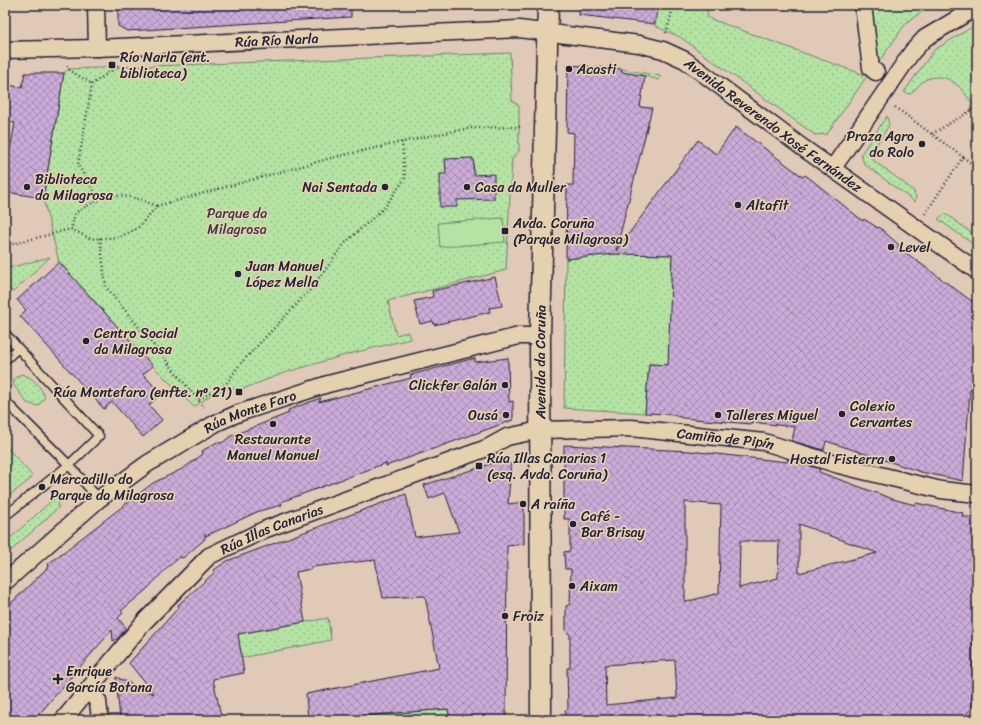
<svg xmlns="http://www.w3.org/2000/svg" width="982" height="725" font-family="Sriracha,sans-serif">
<style>
.green{fill:url(#green-dots);stroke:#6b826f}
.pitch{fill:#b4e3a3;stroke:#6b826f}
.building{fill:url(#building-cross-hatch);stroke:#22223b;fill-rule:evenodd}
.lines{fill:none;stroke-linecap:round;stroke-linejoin:round}
.service-casing{stroke:#22223b;stroke-width:11}
.minor-casing{stroke:#22223b;stroke-width:19}
.tertiary-casing{stroke:#22223b;stroke-width:23}
.path{stroke:#22223b;stroke-width:2.5;stroke-dasharray:1 3;stroke-linecap:butt}
.service{stroke:#e5d0af;stroke-width:8}
.minor{stroke:#e5d0af;stroke-width:16}
.tertiary{stroke:#e5d0af;stroke-width:20}
.poi-dot{fill:#22223b;stroke:#e5d0af;stroke-width:1.5}
.labels{text-anchor:middle;stroke-width:3.5;stroke-linejoin:round;paint-order:stroke}
.street-label{font-size:14px;fill:#22223b;stroke:#e5d0af}
.poi-label{font-size:14px;fill:#22223b;stroke:#e5d0af;text-anchor:start}
.park-label{font-size:14px;fill:#383f4b;stroke:#e5d0af}
</style>
<defs>
<pattern id="green-dots" width="8" height="8" patternUnits="userSpaceOnUse"><rect width="8" height="8" fill="#b4e3a3"/><path d="M2 2h.1M6 6h.1" fill="none" stroke="#9ac28d" stroke-width="1.8" stroke-linecap="round"/></pattern>
<pattern id="building-cross-hatch" width="8" height="8" patternUnits="userSpaceOnUse"><rect width="8" height="8" fill="#cbabd7"/><path d="M0 0l8 8M0 8l8-8" fill="none" stroke="#a48bb0"/></pattern>
</defs>
<rect width="100%" height="100%" fill="#e0c9b7"/>
<filter id="ink" filterUnits="userSpaceOnUse"><feTurbulence type="fractalNoise" baseFrequency=".025" numOctaves="2"/><feDisplacementMap in="SourceGraphic" scale="8" xChannelSelector="R" yChannelSelector="G"/><feConvolveMatrix kernelMatrix="1 2 1 2 8 2 1 2 1" color-interpolation-filters="sRGB"/></filter>
<g filter="url(#ink)">
<g class="green">
<path d="M659,5H706L708,18L867,76L827,134L815,135L680,37L655,26Z"/>
<path d="M868,5H932L907,22L876,66Z"/>
<path d="M972,27L977,34V102L973,105C962,88 949,71 927,79C920,82 916,90 910,94L904,92L934,50Z"/>
<path d="M510,53L512,100L519,106V151L512,159L506,270L388,301L396,335L408,332L410,339L345,355L284,373L240,390L231,388L215,392L194,407L153,366L59,262L43,198L64,73L68,69Z"/>
<path d="M622,69L660,76L659,80L645,76L621,72Z"/>
<path d="M887,116L889,125L872,152L873,160L913,190L916,197L915,202L864,164L861,154Z"/>
<path d="M944,214L949,216L977,237V247L938,219Z"/>
<path d="M616,254L672,255L669,365L649,364L645,413L564,408L566,259Z"/>
<path d="M50,257L13,292L5,284V269Z"/>
<path d="M21,374C32,376 41,387 45,397L38,406L27,403L13,384L15,378Z"/>
<path d="M5,445L33,477L5,499Z"/>
<path d="M59,494L58,508L5,556V543Z"/>
<path d="M328,618L331,640L241,658L238,634Z"/>
<path d="M448,709L450,720H314Z"/>
</g>
<path class="pitch" d="M503,218L505,242L440,247L438,223Z"/>
<g class="building">
<path d="M118,5H351V17L127,31L118,26Z"/>
<path d="M580,5H659L654,24L579,15Z"/>
<path d="M568,65L622,69L621,72L645,76L640,107L652,108L616,251L698,140L716,154L736,127L803,177L805,175L808,177L863,221L864,219L878,228L879,227L899,245L898,247L977,305V367L970,391L963,481L921,472L826,441L824,450L792,441L795,427L751,422V424L683,418L670,414L645,413L649,364L668,365L672,255L615,254L566,259L567,185H573L574,133L567,132Z"/>
<path d="M25,73H64L43,198L5,192V177L15,123L5,122V85L22,87Z"/>
<path d="M473,158L474,175L494,174V199L457,200V207H440V174H446L445,159Z"/>
<path d="M59,262L153,366L143,374L161,394L149,405L162,420L143,437L112,402L104,409L20,316L26,310L17,300Z"/>
<path d="M495,277L502,306L489,308L490,312L434,325L433,321L420,324L414,301L433,297L432,291Z"/>
<path d="M475,358V362L508,358L509,402L513,401V420L386,466V463L281,502L282,505L259,511L206,536L205,534V539L183,558L180,557L168,567L147,589L121,611L123,613L118,618L126,628L117,639L113,641L112,630L34,720H5V609L49,566L48,564L153,483L184,468L203,454L202,451L217,442L222,443L231,436L289,413L288,410L321,398L319,402L411,378L410,375Z"/>
<path d="M564,445L690,451L787,462L788,459L820,469L819,472L893,499L915,505L916,503L963,513L962,517H977V620H975L973,629L972,708L961,720H566L565,710L568,709L567,668H570V635L566,631V606L570,604L571,569H565L564,552L570,551V519H564ZM685,502L721,505L719,593L685,602ZM799,524L877,553L799,573ZM740,541H779L778,578L739,588ZM675,660L677,698L606,705L605,665Z"/>
<path d="M503,460L511,464L508,504L524,502V544L507,546L506,720H450L448,709L308,720L306,694L439,668L425,596L383,598L375,560L311,567V569L296,572L305,622L238,634L244,673L213,679L222,720H120L116,677L154,694L129,663L179,607L178,605L215,572L214,570L227,561L406,494L415,537L459,532L445,493L429,499L424,485Z"/>
</g>
<g class="lines">
<defs>
<g id="service">
<path d="M5,333L18,348"/>
<path d="M5,360L18,348L99,436L69,465L5,516"/>
<path d="M5,401L69,465L99,499"/>
</g>
<g id="minor">
<path d="M96,5L97,48"/>
<path d="M863,5L871,68L876,72"/>
<path id="s1" d="M5,50L97,48L519,29L639,44L663,50L685,60L799,145L977,271"/>
<path d="M833,168L912,52L925,38L977,7"/>
<path id="s2" d="M5,582L99,499L147,464L216,423L239,413L328,384L519,336H540"/>
<path d="M88,691L98,701L100,720"/>
<path id="s3" d="M63,720L144,622L209,556L266,529L487,448L507,437L540,430L631,428L764,442L839,465L941,490L977,494"/>
</g>
<g id="tertiary">
<path id="s4" d="M541,720L540,336L548,5"/>
</g>
</defs>
<use href="#service" class="service-casing"/>
<use href="#minor" class="minor-casing"/>
<use href="#tertiary" class="tertiary-casing"/>
<g class="path">
<path d="M666,33L674,5"/>
<path d="M68,66V69L92,84"/>
<path d="M895,107L963,157L925,214"/>
<path d="M932,134L977,107"/>
<path d="M963,157L977,167"/>
<path d="M98,198L78,165L92,84L117,67L118,64"/>
<path d="M157,206C120,191 109,192 75,213L71,229L91,239L119,237L138,228L157,206L331,158L424,137L471,128L523,127"/>
<path d="M100,238L106,287L204,407"/>
<path d="M5,246L71,229"/>
<path d="M199,399L226,384L241,363L310,290L345,243L385,207L405,178L402,142"/>
</g>
<use href="#service" class="service"/>
<use href="#minor" class="minor"/>
<use href="#tertiary" class="tertiary"/>
</g>
</g>
<g class="poi-dot">
<rect x="108" y="61" width="8" height="8" rx="2"/>
<circle cx="569" cy="69" r="4"/>
<circle cx="922" cy="144" r="4"/>
<circle cx="27" cy="187" r="4"/>
<circle cx="385" cy="187" r="4"/>
<circle cx="467" cy="187" r="4"/>
<circle cx="738" cy="205" r="4"/>
<rect x="501" y="227" width="8" height="8" rx="2"/>
<circle cx="891" cy="247" r="4"/>
<circle cx="238" cy="274" r="4"/>
<circle cx="86" cy="341" r="4"/>
<circle cx="505" cy="385" r="4"/>
<rect x="235" y="388" width="8" height="8" rx="2"/>
<circle cx="842" cy="414" r="4"/>
<circle cx="506" cy="415" r="4"/>
<circle cx="718" cy="415" r="4"/>
<circle cx="273" cy="424" r="4"/>
<circle cx="892" cy="459" r="4"/>
<rect x="475" y="462" width="8" height="8" rx="2"/>
<circle cx="42" cy="487" r="4"/>
<circle cx="523" cy="504" r="4"/>
<circle cx="573" cy="524" r="4"/>
<circle cx="572" cy="586" r="4"/>
<circle cx="505" cy="616" r="4"/>
<path d="M56 673h4v4h4v4h-4v4h-4v-4h-4v-4h4z"/>
</g>
<g class="labels">
<g class="street-label">
<text dy="5" stroke="none"><textPath href="#s1" startOffset="272">Rúa Río Narla</textPath></text>
<text dy="5" stroke="none"><textPath href="#s1" startOffset="794">Avenida Reverendo Xosé Fernández</textPath></text>
<text dy="5" stroke="none"><textPath href="#s4" startOffset="358">Avenida da Coruña</textPath></text>
<text dy="5" stroke="none"><textPath href="#s2" startOffset="301">Rúa Monte Faro</textPath></text>
<text dy="5" stroke="none"><textPath href="#s3" startOffset="761">Camiño de Pipín</textPath></text>
<text dy="5" stroke="none"><textPath href="#s3" startOffset="288">Rúa Illas Canarias</textPath></text>
</g>
<g class="poi-label">
<text x="120" y="62">Río Narla (ent.<tspan x="120" dy="16">biblioteca)</tspan></text>
<text x="577" y="74">Acasti</text>
<text x="914" y="141" text-anchor="end">Praza Agro<tspan x="914" dy="16">do Rolo</tspan></text>
<text x="35" y="184">Biblioteca<tspan x="35" dy="16">da Milagrosa</tspan></text>
<text x="377" y="192" text-anchor="end">Nai Sentada</text>
<text x="475" y="192">Casa da Muller</text>
<text x="746" y="210">Altafit</text>
<text x="513" y="228">Avda. Coruña<tspan x="513" dy="16">(Parque Milagrosa)</tspan></text>
<text x="899" y="252">Level</text>
<text x="246" y="271">Juan Manuel<tspan x="246" dy="16">López Mella</tspan></text>
<text x="94" y="338">Centro Social<tspan x="94" dy="16">da Milagrosa</tspan></text>
<text x="497" y="390" text-anchor="end">Clickfer Galán</text>
<text x="231" y="397" text-anchor="end">Rúa Montefaro (enfte. nº 21)</text>
<text x="850" y="411">Colexio<tspan x="850" dy="16">Cervantes</tspan></text>
<text x="498" y="420" text-anchor="end">Ousá</text>
<text x="726" y="420">Talleres Miguel</text>
<text x="273" y="444" text-anchor="middle">Restaurante<tspan x="273" dy="16">Manuel Manuel</tspan></text>
<text x="487" y="463">Rúa Illas Canarias 1<tspan x="487" dy="16">(esq. Avda. Coruña)</tspan></text>
<text x="884" y="464" text-anchor="end">Hostal Fisterra</text>
<text x="50" y="484">Mercadillo do<tspan x="50" dy="16">Parque da Milagrosa</tspan></text>
<text x="531" y="509">A raíña</text>
<text x="581" y="521">Café -<tspan x="581" dy="16">Bar Brisay</tspan></text>
<text x="580" y="591">Aixam</text>
<text x="513" y="621">Froiz</text>
<text x="66" y="676">Enrique<tspan x="66" dy="16">García Botana</tspan></text>
</g>
<g class="park-label">
<text x="237" y="218">Parque da<tspan x="237" dy="16">Milagrosa</tspan></text>
</g>
</g>
<rect width="982" height="725" fill="none" stroke="#e5d0af" stroke-width="20"/>
<rect x="10" y="10" width="962" height="705" fill="none" stroke="#22223b" stroke-width="1.5" filter="url(#ink)"/>
</svg>
